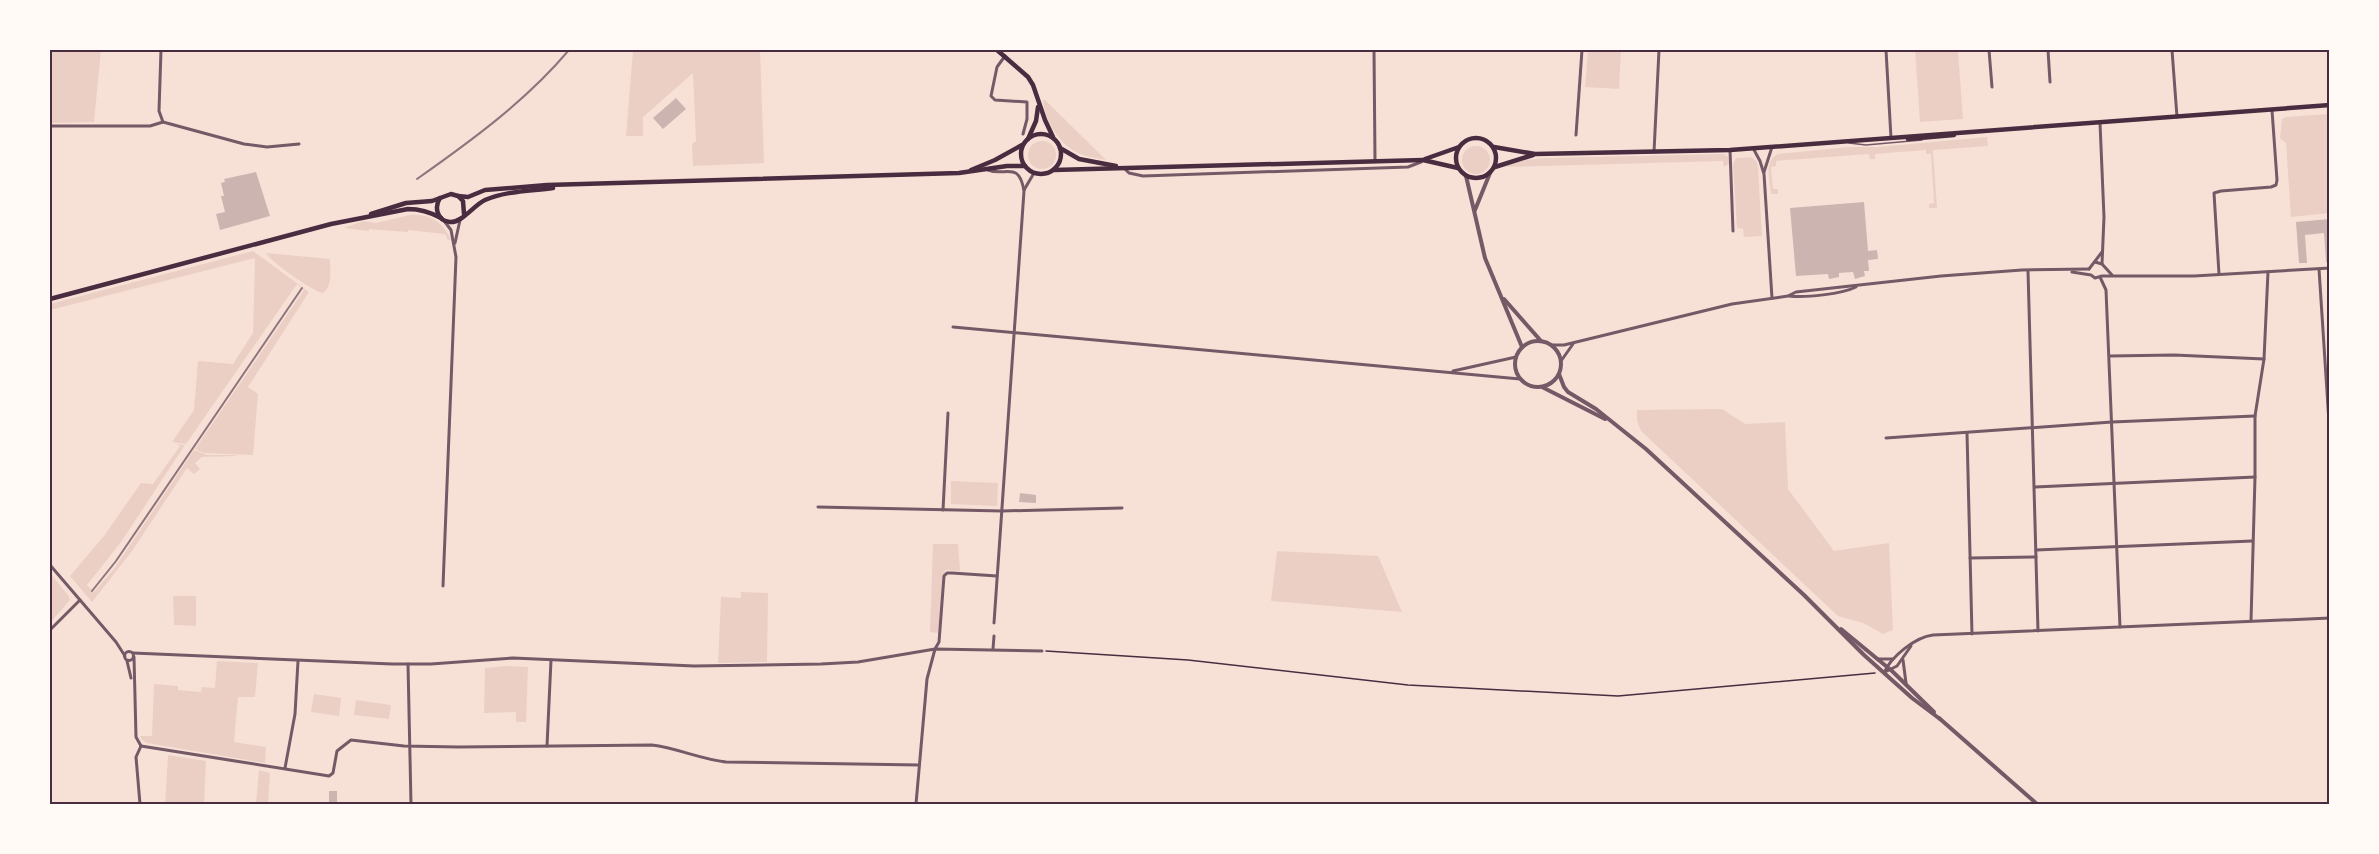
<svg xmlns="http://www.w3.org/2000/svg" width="2379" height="854" font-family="Quicksand,sans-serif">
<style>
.green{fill:#ebcfc5}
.building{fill:#ccb4b1}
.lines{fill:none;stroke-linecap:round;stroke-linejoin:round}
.path{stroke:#4a2c40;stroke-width:1.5}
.service{stroke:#755966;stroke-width:1.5}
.minor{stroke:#755966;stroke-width:3}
.tertiary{stroke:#755966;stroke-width:4}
.primary{stroke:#4a2c40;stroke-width:4.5}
.rail{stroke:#8f747c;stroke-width:2}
.neatline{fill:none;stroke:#4a2c40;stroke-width:2}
</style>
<rect width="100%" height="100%" fill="#f7e1d7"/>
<g class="green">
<path d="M50,50H101L94,122L50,123Z"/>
<path d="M640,50H760L764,163L693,166L692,144L696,141L693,73L643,117V136H626L633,51Z"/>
<path d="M1588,50H1621L1619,89L1585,87Z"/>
<path d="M1915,50H1957L1958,51L1963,119L1920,122Z"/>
<path d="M1043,100H1045L1106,160C1097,158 1086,157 1078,153C1058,143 1045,121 1043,100Z"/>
<path d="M2329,114V213L2291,217L2286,143L2280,138L2282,119L2286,117Z"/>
<path d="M1987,137L1988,146L1933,150L1937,208H1929V204L1934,203L1931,154H1926V150L1875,154V159H1870L1869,154L1776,161V166L1771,167L1773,189H1778V194H1771C1770,181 1763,161 1778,154L1848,147H1878Z"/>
<circle cx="1042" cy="155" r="14"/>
<circle cx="1476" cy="160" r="14"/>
<path d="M1724,154L1728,157L1729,164L1724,167L1723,161L1505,167L1518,161L1544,158Z"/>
<path d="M1751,157L1757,162L1758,168L1762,236L1744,237L1743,229L1737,228L1733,164L1736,158Z"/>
<path d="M410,215C430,213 443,222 451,240H448L445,234L408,230V232L369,229V231L344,228L363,221L376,223Z"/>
<path d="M253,251L309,292L248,387L258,394L253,455L204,453L195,449L304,290L297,284L186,444L172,442L194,410L198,361L233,364L253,333L255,258L50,310V304Z"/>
<path d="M266,253L330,259C330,270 333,288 322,293C310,289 272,263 266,253Z"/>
<path d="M1722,409L1745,424L1785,422L1788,489L1834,551L1889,543L1893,630L1883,634L1863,623L1838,616L1641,431L1637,421V410Z"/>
<path d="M176,444L185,445L121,542L87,585L94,592L114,569L194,450L207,455H234L237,456L202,457L195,463L200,469L194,474L187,468L132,551L92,602L70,576L104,536L141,483L153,484L180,446Z"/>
<path d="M951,481L998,483L997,506L951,504Z"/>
<path d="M933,544H958L960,571L945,570L938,633L930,632Z"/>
<path d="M1277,551L1378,556L1402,612L1271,601Z"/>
<path d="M50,573L68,595L70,600L50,623Z"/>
<path d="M741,592L768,593L767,662L718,663L721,597L741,598Z"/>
<path d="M173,596H196V626L174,625Z"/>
<path d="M217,661L258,663L255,697H238L234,742L266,747L265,763L147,743L142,740L140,736H152L154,684L178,686V690L201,692L202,687L215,688Z"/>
<path d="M508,666L528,667L526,722H516V712L484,713L485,668Z"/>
<path d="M314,694L341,698L339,716L311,712Z"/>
<path d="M356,700L391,705L389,719L354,715Z"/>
<path d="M168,755L206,761L204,804H165Z"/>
<path d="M259,770L270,773L268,804H256Z"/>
</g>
<g class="building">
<path d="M676,98L686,109L663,129L653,118Z"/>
<path d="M256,172L270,216L220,230L216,214L225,212L221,196H224L221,183L225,182L224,179Z"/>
<path d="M1864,202L1868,251L1877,250L1878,259L1868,260L1869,271H1864L1865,276L1855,279L1853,272L1839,273V277L1829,279L1828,274L1796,276L1790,208Z"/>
<path d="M2330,219V262H2326L2324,233L2305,235L2307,263H2299L2296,222Z"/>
<path d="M1020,493L1036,495V503L1019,502Z"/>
<rect x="329" y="791" width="8" height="13"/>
</g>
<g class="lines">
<path class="path" d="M1046,651L1188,660L1408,685L1618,696L1875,673"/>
<path class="service" d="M1849,143L1866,145L1922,140"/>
<g class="minor">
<path d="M161,50L159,111L163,122"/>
<path d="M1374,50L1375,161"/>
<path d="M1886,50L1891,138"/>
<path d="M1989,50L1992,87"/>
<path d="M2048,50L2050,82"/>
<path d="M2172,50L2177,117"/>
<path d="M1005,56L997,67L991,96L995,100L1027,102V119L1023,134"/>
<path d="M2100,123L2104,217L2102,264"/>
<path d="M50,126H150L163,122L244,144L267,147L299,144"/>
<path d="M1576,135L1582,50"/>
<path d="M1753,148L1760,161L1764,174L1772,298"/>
<path d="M1730,150L1733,231"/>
<path d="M1654,152L1659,50"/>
<path d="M1125,169L1129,173L1143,176L1408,167L1421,162"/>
<path d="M988,170C1005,177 1019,160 1024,191L994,623"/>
<path d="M1764,172L1772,147"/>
<path d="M1024,190L1034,173"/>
<path d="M455,243L460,220"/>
<path d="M2095,262L2102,264L2112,275"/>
<path d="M2089,269L2102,252"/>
<path d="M2319,269L2330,438"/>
<path d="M2028,271L2038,631"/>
<path d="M2072,272L2091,275L2095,278L2102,276H2194L2330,268"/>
<path d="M2219,274L2214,193L2221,191L2271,187L2276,185L2277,180L2272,110"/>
<path d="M2100,277L2106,290L2120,627"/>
<path d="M1789,296C1805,298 1842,294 1856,287"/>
<path d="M953,327L1520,379"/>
<path d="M1551,345H1564L1732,304L1788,296L1796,292L1941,276L2022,270L2089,269"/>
<path d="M2110,356L2174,355L2264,359"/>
<path d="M1561,361L1573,344"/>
<path d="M1453,371L1516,357"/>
<path d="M1967,433L1972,634"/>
<path d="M1886,438L2112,422L2255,416"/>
<path d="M2035,487L2255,477"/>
<path d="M818,507L1002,511L1122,508"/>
<path d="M943,510L948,413"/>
<path d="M2036,550L2252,541"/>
<path d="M1970,558L2036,557"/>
<path d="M50,565L116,642L125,656"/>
<path d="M443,586L456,257L451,230L445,222"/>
<path d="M2251,621L2255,477V416L2264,359L2268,272"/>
<path d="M50,630L80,600"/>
<path d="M993,649L994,636"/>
<circle cx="129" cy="656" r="4.5"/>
<path d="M133,653L392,664H431L513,658L694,666L821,664L858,662L935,649L1042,651"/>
<path d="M134,657L136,737L141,746"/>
<path d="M1877,659H1893"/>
<path d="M1903,660L1906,683"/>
<path d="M127,661L131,678"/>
<path d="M408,664L411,804"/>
<path d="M1885,672L1897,666L1911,646"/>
<path d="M1884,673C1891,656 1916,637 1933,635L2330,618"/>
<path d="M141,746L329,776L333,773L337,751L351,740L404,746L458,747L652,745C677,748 700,759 726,762L919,765"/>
<path d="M547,746L551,660"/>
<path d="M285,768L295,714L298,661"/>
<path d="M140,804L136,757L141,746"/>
<path d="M916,804L927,679L935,649L939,642L944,576L947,573H952L997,576"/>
</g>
<g class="tertiary">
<path d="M1466,176L1485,258L1522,347"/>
<path d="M1475,210L1490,173"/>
<path d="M1504,299L1541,341"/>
<circle cx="1538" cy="364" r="23"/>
<path d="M1559,374L1564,387L1568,392L1596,409L1646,449L1804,595L1864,655L1912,698L1940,719"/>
<path d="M1542,387L1605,419"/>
<path d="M1841,629L1892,671L1934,712"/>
<path d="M1939,718L2037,804"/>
</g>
<g class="primary">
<path d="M997,50L1028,77L1033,85L1045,120L1053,137"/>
<circle cx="1041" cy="154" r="20"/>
<circle cx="1476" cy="158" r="20"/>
<path d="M1028,139L1036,121L1038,107"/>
<path d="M1908,139L1954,135"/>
<path d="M1494,147L1535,154L1730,150L2330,105"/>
<path d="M1060,148L1079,159L1116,166"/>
<path d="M1425,159L1459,147"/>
<path d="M1495,167L1533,155"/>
<path d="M971,170L995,160L1022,145"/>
<path d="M1054,170L1423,160L1458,168"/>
<path d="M458,196L468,197L485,190L547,185L959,173L1007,166H1025"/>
<path d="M440,198C434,207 437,221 450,222C462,223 474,205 485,200C505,191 531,191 553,188"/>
<path d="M371,214L406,203L432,201L451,194L458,196L463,201L464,214"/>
<path d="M50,299L331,224L408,209C421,209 430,212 441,218"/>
</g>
<g class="rail">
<path d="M417,179C471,141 526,101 569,50"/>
<path d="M92,591L116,561L302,288"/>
</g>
</g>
<rect width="2379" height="854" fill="none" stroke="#fffaf5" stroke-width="102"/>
<rect x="51" y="51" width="2277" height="752" class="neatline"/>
</svg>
